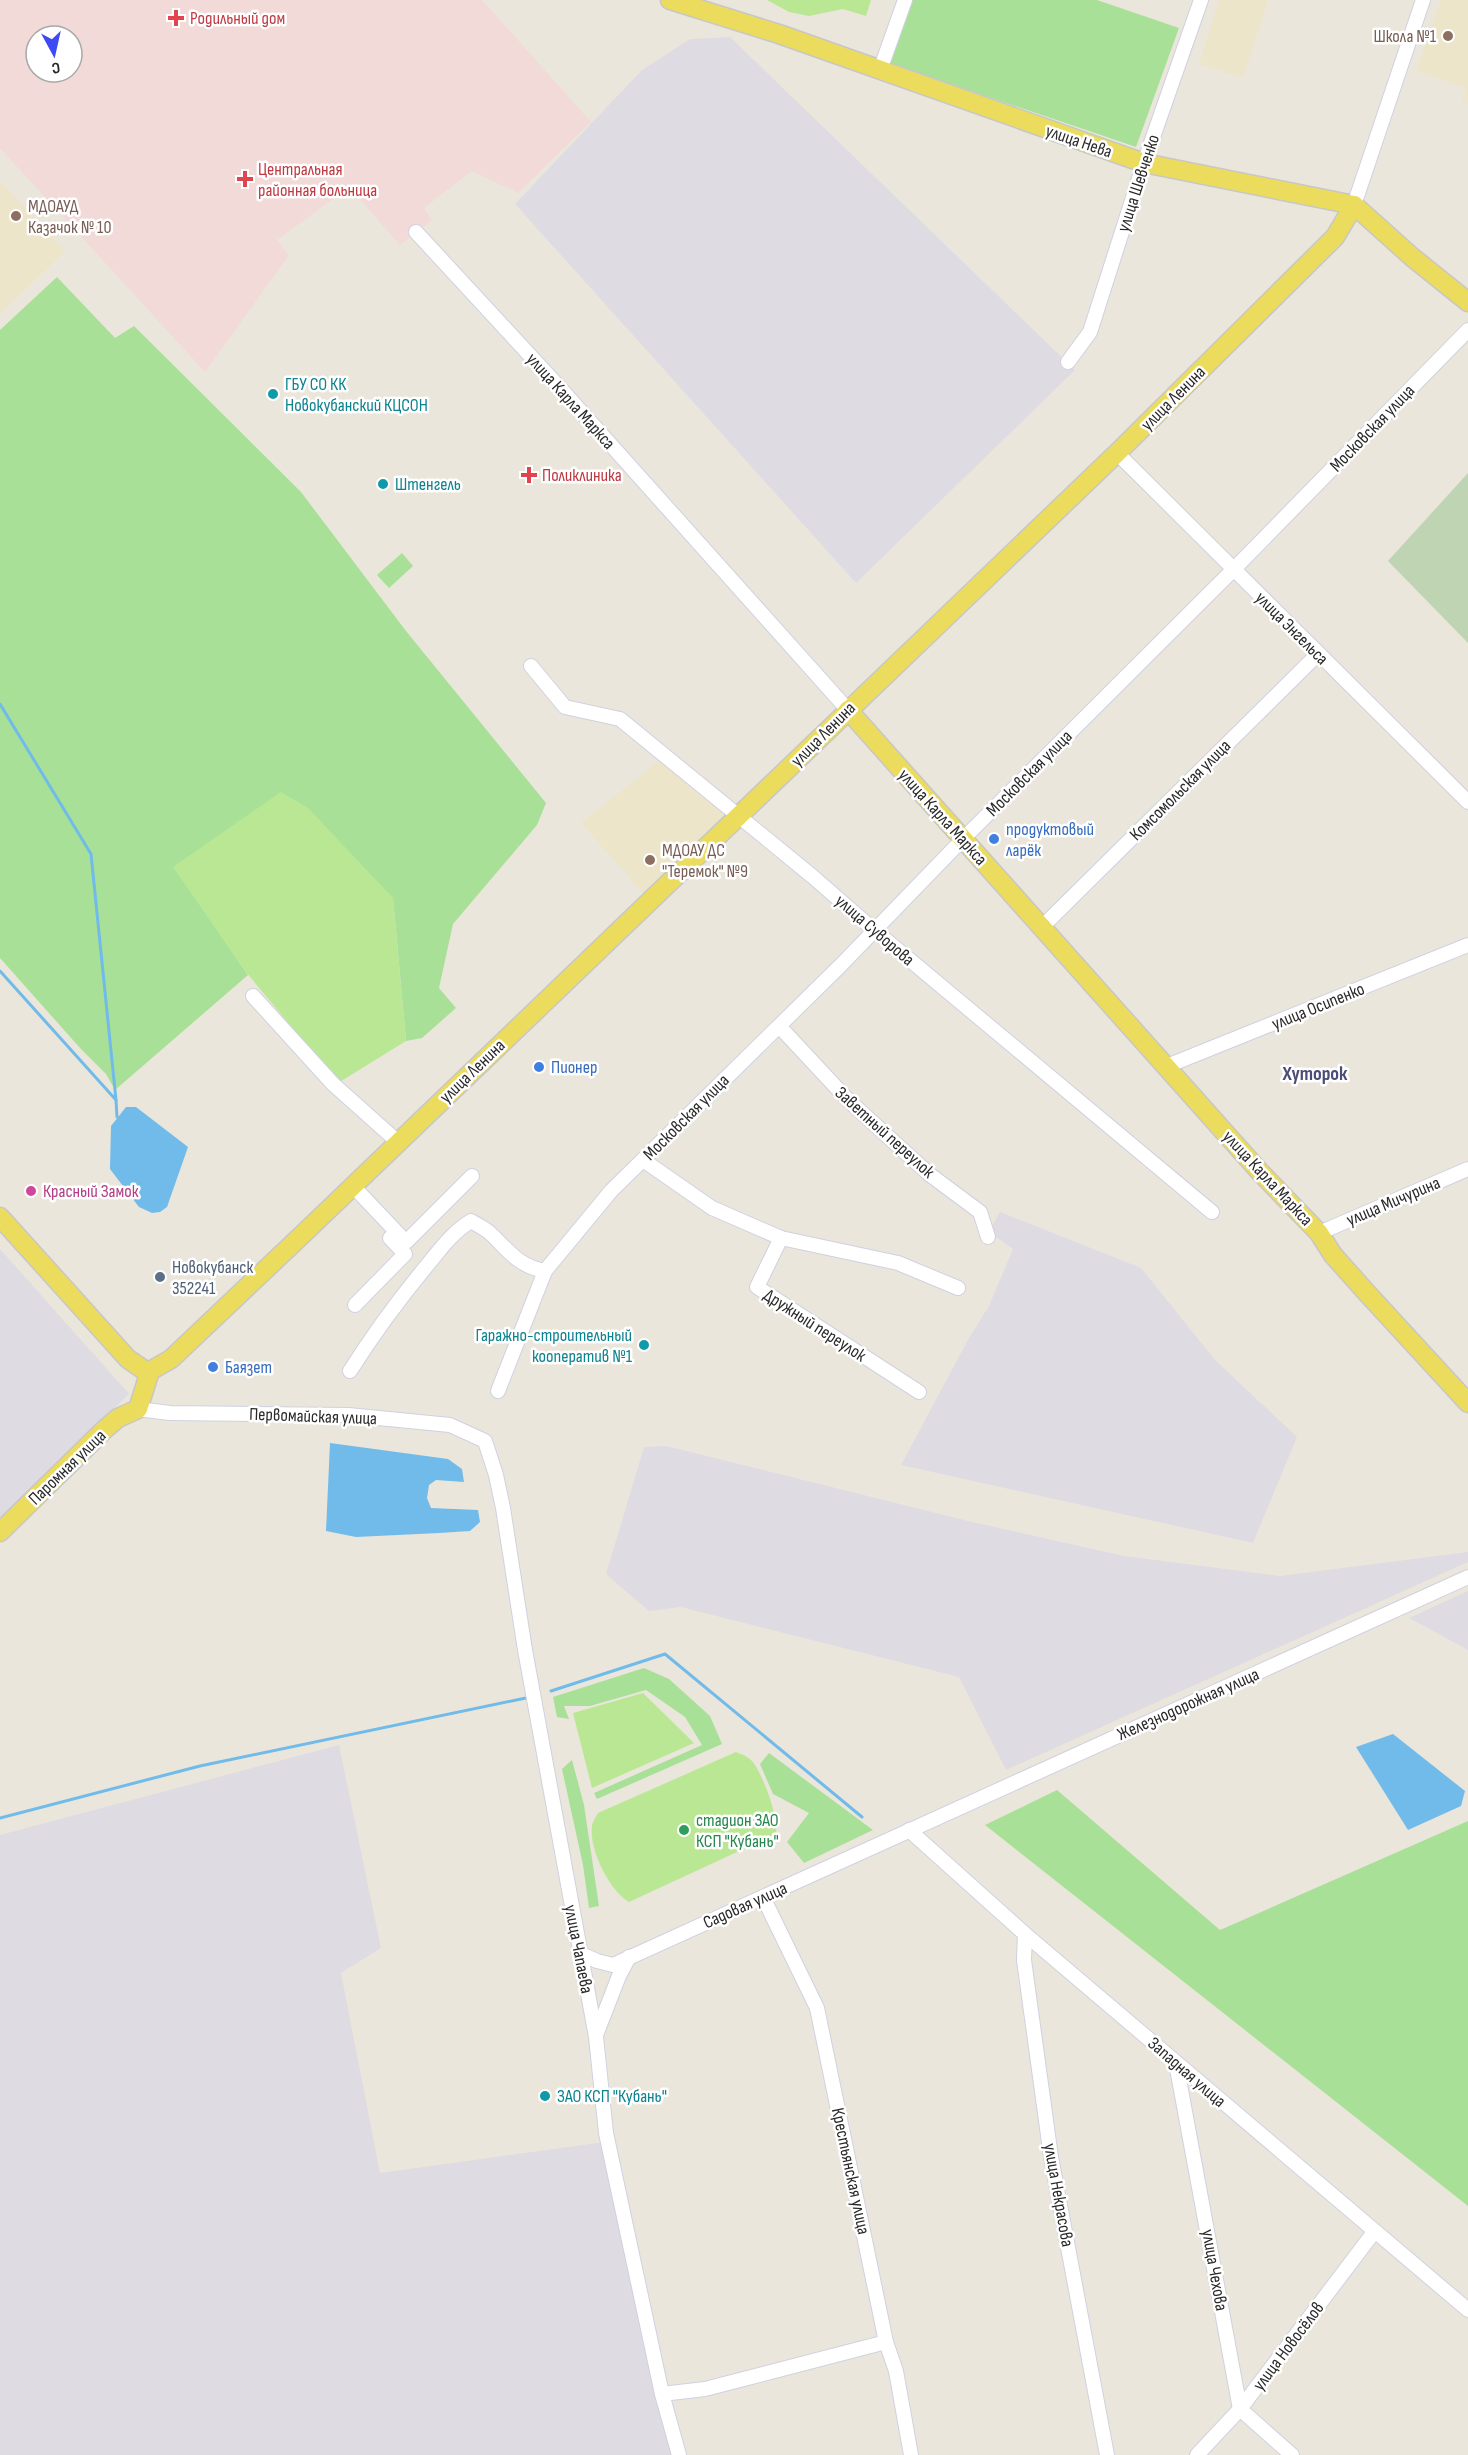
<svg xmlns="http://www.w3.org/2000/svg" width="1468" height="2455" font-family="'Sofia Sans Condensed',sans-serif">
<style>
.industrial{fill:#dedbe3}
.education{fill:#ece5ca}
.medical{fill:#f1dad8;fill-rule:evenodd}
.green{fill:#a8e098}
.cemetery{fill:#bfd4b2}
.pitch{fill:#bae794}
.water{fill:#70bbea}
.lines{fill:none;stroke-linecap:round;stroke-linejoin:round}
.stream{stroke:#70bbea;stroke-width:3}
.minor-casing{stroke:#d0d1e1;stroke-width:16}
.major-casing{stroke:#c7c7c7;stroke-width:21}
.minor{stroke:#fff;stroke-width:14}
.major{stroke:#ecdc5e;stroke-width:18}
.health-dot{fill:#e0444e;stroke:#fff;stroke-width:2}
.education-dot{fill:#8d6e63;stroke:#fff;stroke-width:2}
.culture-dot{fill:#0f9aa8;stroke:#fff;stroke-width:2}
.shop-dot{fill:#3f7fe0;stroke:#fff;stroke-width:2}
.hotel-dot{fill:#d1479c;stroke:#fff;stroke-width:2}
.service-dot{fill:#5c6f8a;stroke:#fff;stroke-width:2}
.leisure-dot{fill:#2e9e5b;stroke:#fff;stroke-width:2}
.labels{text-anchor:middle;stroke-width:5;stroke-linejoin:round;paint-order:stroke}
.health-label{font-size:18px;fill:#be3a42;stroke:#fff;text-anchor:start}
.education-label{font-size:18px;fill:#785e54;stroke:#fff;text-anchor:start}
.street-label{font-size:18px;fill:#292929;stroke:#fff}
.culture-label{font-size:18px;fill:#0d838f;stroke:#fff;text-anchor:start}
.shop-label{font-size:18px;fill:#366cbe;stroke:#fff;text-anchor:start}
.hotel-label{font-size:18px;fill:#b23c85;stroke:#fff;text-anchor:start}
.service-label{font-size:18px;fill:#4e5e75;stroke:#fff;text-anchor:start}
.leisure-label{font-size:18px;fill:#27864d;stroke:#fff;text-anchor:start}
.neighbourhood-label{font-size:20px;font-weight:bold;fill:#4b4d78;stroke:#fff}
</style>
<rect width="100%" height="100%" fill="#ebe6db"/>
<g class="industrial">
<path d="M730,37L1075,370L856,583L515,204L642,70L690,39Z"/>
<path d="M1000,1212L1141,1268L1215,1360L1297,1437L1253,1543L901,1465L969,1338L989,1306L1013,1249L989,1232Z"/>
<path d="M0,1249L129,1394L0,1518Z"/>
<path d="M666,1446L968,1521L1124,1556L1280,1576L1468,1552V1562L1006,1770L959,1677L681,1607L649,1611L606,1574L644,1447Z"/>
<path d="M1468,1591V1650L1409,1618Z"/>
<path d="M339,1745L381,1948L341,1973L380,2173L605,2142L675,2455H0V1835Z"/>
</g>
<g class="education">
<path d="M1219,0H1268L1243,78L1199,64Z"/>
<path d="M1441,0H1468V104L1462,102L1466,88L1416,71Z"/>
<path d="M0,181L65,251L0,314Z"/>
<path d="M659,761L730,818L647,897L581,823Z"/>
</g>
<path class="medical" d="M0,0H482L591,122L518,193L472,171L424,208L432,220L400,245L349,187L277,240L289,255L205,372L0,148ZM36,36H72V72H36Z"/>
<g class="green">
<path d="M910,0H1097L1179,28L1136,147L888,63Z"/>
<path d="M57,277L115,338L134,326L301,492L406,631L546,803L537,825L453,924L439,988L456,1008L422,1038L406,1041L393,898L257,811L174,867L248,975L115,1090L106,1074L80,1048L0,958V330Z"/>
<path d="M402,553L413,566L389,588L377,575Z"/>
<path d="M644,1668L669,1679L710,1716L722,1744L597,1799L594,1793L702,1745L685,1717L646,1690L590,1706H564L569,1719L557,1717L553,1697Z"/>
<path d="M769,1753L873,1830L804,1863L787,1842L809,1813L773,1794L760,1764Z"/>
<path d="M572,1760L584,1805L599,1906L589,1908L583,1865L562,1769Z"/>
<path d="M1057,1790L1220,1930L1468,1821V2206L985,1825Z"/>
</g>
<path class="cemetery" d="M1468,473V643L1388,561Z"/>
<g class="pitch">
<path d="M767,0H871L866,16L843,9L809,16L789,12Z"/>
<path d="M281,792L308,808L393,898L406,1041L338,1083L246,972L173,867Z"/>
<path d="M643,1693L694,1743L592,1788L573,1713Z"/>
<path d="M736,1752C744,1755 751,1758 755,1765C765,1781 778,1816 776,1834L629,1902C610,1891 589,1850 592,1827C592,1822 596,1817 598,1813Z"/>
</g>
<g class="water">
<path d="M126,1107H136L188,1147L167,1207L160,1212L152,1213L139,1207L110,1169L111,1126Z"/>
<path d="M330,1443L448,1459L462,1469L464,1482L436,1480L429,1485L427,1498L431,1508L478,1510L480,1522L470,1531L439,1533L356,1537L326,1531Z"/>
<path d="M1393,1734L1465,1791L1461,1806L1408,1830L1356,1747Z"/>
</g>
<g class="lines">
<g class="stream">
<path d="M0,704L91,854L116,1100"/>
<path d="M0,971L116,1100L117,1117"/>
<path d="M551,1691L665,1654L862,1817"/>
<path d="M0,1818L200,1766L526,1698"/>
</g>
<defs>
<g id="minor">
<path d="M880,70L905,0"/>
<path d="M1354,205L1423,0"/>
<path d="M416,232L561,389L848,710"/>
<path d="M1068,362L1090,332L1144,163L1201,0"/>
<path d="M1117,453L1468,802"/>
<path d="M531,666L565,707L620,719L812,876L874,930L1212,1212"/>
<path d="M1043,926L1318,654"/>
<path d="M253,996L333,1084L398,1142"/>
<path d="M779,1026L848,1100L929,1174L980,1212L988,1237"/>
<path d="M1167,1066L1468,945"/>
<path d="M643,1160L712,1208L781,1238L898,1263L958,1288"/>
<path d="M352,1185L406,1242L472,1176"/>
<path d="M1319,1233L1468,1169"/>
<path d="M781,1238L757,1287L919,1392"/>
<path d="M355,1305L405,1254L390,1238"/>
<path d="M350,1371C374,1333 400,1298 429,1263C442,1247 453,1232 471,1221C477,1225 485,1228 491,1234C509,1251 518,1266 545,1271L611,1191L840,966L962,840L1234,569L1468,330"/>
<path d="M498,1391L545,1271"/>
<path d="M138,1409L170,1413L348,1415L450,1425L485,1441L496,1475L503,1508L525,1650L596,2037L606,2133L662,2394L679,2455"/>
<path d="M909,1830L1025,1934L1468,2310"/>
<path d="M763,1897L817,2008L886,2342L896,2371L911,2455"/>
<path d="M1025,1934L1024,1960L1051,2157L1107,2455"/>
<path d="M579,1953L597,1961L613,1965L1468,1577"/>
<path d="M596,2035L619,1976L629,1957"/>
<path d="M1176,2063L1240,2409L1292,2455"/>
<path d="M662,2394L705,2389L886,2342"/>
<path d="M1197,2455L1240,2409L1374,2232"/>
</g>
<g id="major">
<path d="M670,0L779,34L1144,163L1354,205L1412,257L1468,302"/>
<path d="M848,710L1260,1172L1319,1233L1333,1255L1366,1292L1468,1403"/>
<path d="M0,1217L128,1359L144,1370L150,1371"/>
<path d="M0,1532L105,1429L118,1418L138,1409L150,1371L171,1359L304,1233L1117,453L1335,237L1354,205"/>
</g>
</defs>
<use href="#minor" class="minor-casing"/>
<use href="#major" class="major-casing"/>
<use href="#minor" class="minor"/>
<use href="#major" class="major"/>
</g>
<g class="health-dot">
<path d="M173 9h6v6h6v6h-6v6h-6v-6h-6v-6h6z"/>
<path d="M242 170h6v6h6v6h-6v6h-6v-6h-6v-6h6z"/>
<path d="M526 466h6v6h6v6h-6v6h-6v-6h-6v-6h6z"/>
</g>
<g class="education-dot">
<circle cx="1448" cy="36" r="6"/>
<circle cx="16" cy="216" r="6"/>
<circle cx="650" cy="860" r="6"/>
</g>
<g class="culture-dot">
<circle cx="273" cy="394" r="6"/>
<circle cx="383" cy="484" r="6"/>
<circle cx="644" cy="1345" r="6"/>
<circle cx="545" cy="2096" r="6"/>
</g>
<g class="shop-dot">
<circle cx="994" cy="839" r="6"/>
<circle cx="539" cy="1067" r="6"/>
<circle cx="213" cy="1367" r="6"/>
</g>
<circle class="hotel-dot" cx="31" cy="1191" r="6"/>
<circle class="service-dot" cx="160" cy="1277" r="6"/>
<circle class="leisure-dot" cx="684" cy="1830" r="6"/>
<g class="labels">
<g class="health-label">
<text x="190" y="24">Родильный дом</text>
<text x="258" y="175">Центральная<tspan x="258" dy="21">районная больница</tspan></text>
<text x="542" y="481">Поликлиника</text>
</g>
<g class="education-label">
<text x="1436" y="42" text-anchor="end">Школа №1</text>
<text x="28" y="212">МДОАУД<tspan x="28" dy="21">Казачок № 10</tspan></text>
<text x="662" y="856">МДОАУ ДС<tspan x="662" dy="21">"Теремок" №9</tspan></text>
</g>
<g class="street-label">
<text transform="translate(1079 141) rotate(19)" y="6">улица Нева</text>
<text transform="translate(1138 183) rotate(-72)" y="6">улица Шевченко</text>
<text transform="translate(1173 398) rotate(-45)" y="6">улица Ленина</text>
<text transform="translate(571 401) rotate(48)" y="6">улица Карла Маркса</text>
<text transform="translate(1372 428) rotate(-46)" y="6">Московская улица</text>
<text transform="translate(1292 628) rotate(45)" y="6">улица Энгельса</text>
<text transform="translate(823 734) rotate(-45)" y="6">улица Ленина</text>
<text transform="translate(1029 773) rotate(-45)" y="6">Московская улица</text>
<text transform="translate(1180 790) rotate(-45)" y="6">Комсомольская улица</text>
<text transform="translate(943 817) rotate(48)" y="6">улица Карла Маркса</text>
<text transform="translate(875 930) rotate(41)" y="6">улица Суворова</text>
<text transform="translate(1318 1006) rotate(-22)" y="6">улица Осипенко</text>
<text transform="translate(472 1071) rotate(-44)" y="6">улица Ленина</text>
<text transform="translate(686 1117) rotate(-45)" y="6">Московская улица</text>
<text transform="translate(885 1132) rotate(42)" y="6">Заветный переулок</text>
<text transform="translate(1268 1178) rotate(47)" y="6">улица Карла Маркса</text>
<text transform="translate(1393 1201) rotate(-23)" y="6">улица Мичурина</text>
<text transform="translate(815 1325) rotate(33)" y="6">Дружный переулок</text>
<text transform="translate(313 1416) rotate(2)" y="6">Первомайская улица</text>
<text transform="translate(67 1467) rotate(-44)" y="6">Паромная улица</text>
<text transform="translate(1188 1704) rotate(-24)" y="6">Железнодорожная улица</text>
<text transform="translate(745 1905) rotate(-24)" y="6">Садовая улица</text>
<text transform="translate(579 1949) rotate(79)" y="6">улица Чапаева</text>
<text transform="translate(1187 2072) rotate(41)" y="6">Западная улица</text>
<text transform="translate(851 2171) rotate(78)" y="6">Крестьянская улица</text>
<text transform="translate(1059 2195) rotate(80)" y="6">улица Некрасова</text>
<text transform="translate(1215 2270) rotate(80)" y="6">улица Чехова</text>
<text transform="translate(1288 2346) rotate(-53)" y="6">улица Новосёлов</text>
</g>
<g class="culture-label">
<text x="285" y="390">ГБУ СО КК<tspan x="285" dy="21">Новокубанский КЦСОН</tspan></text>
<text x="395" y="490">Штенгель</text>
<text x="632" y="1341" text-anchor="end">Гаражно-строительный<tspan x="632" dy="21">кооператив №1</tspan></text>
<text x="557" y="2102">ЗАО КСП "Кубань"</text>
</g>
<g class="shop-label">
<text x="1006" y="835">продуктовый<tspan x="1006" dy="21">ларёк</tspan></text>
<text x="551" y="1073">Пионер</text>
<text x="225" y="1373">Баязет</text>
</g>
<g class="hotel-label">
<text x="43" y="1197">Красный Замок</text>
</g>
<g class="service-label">
<text x="172" y="1273">Новокубанск<tspan x="172" dy="21">352241</tspan></text>
</g>
<g class="leisure-label">
<text x="696" y="1826">стадион ЗАО<tspan x="696" dy="21">КСП "Кубань"</tspan></text>
</g>
<g class="neighbourhood-label">
<text x="1315" y="1080">Хуторок</text>
</g>
</g>
<g transform="translate(54 54) rotate(172)"><circle r="28" fill="#ffffff" stroke="#a9a9a9" stroke-width="1.5"/>
<path d="M0-4.5L10 22L0 15L-10 22Z" fill="#3e4af4"/>
<text y="-9" font-size="16" font-weight="bold" text-anchor="middle" fill="#292929">С</text>
</g>
</svg>
